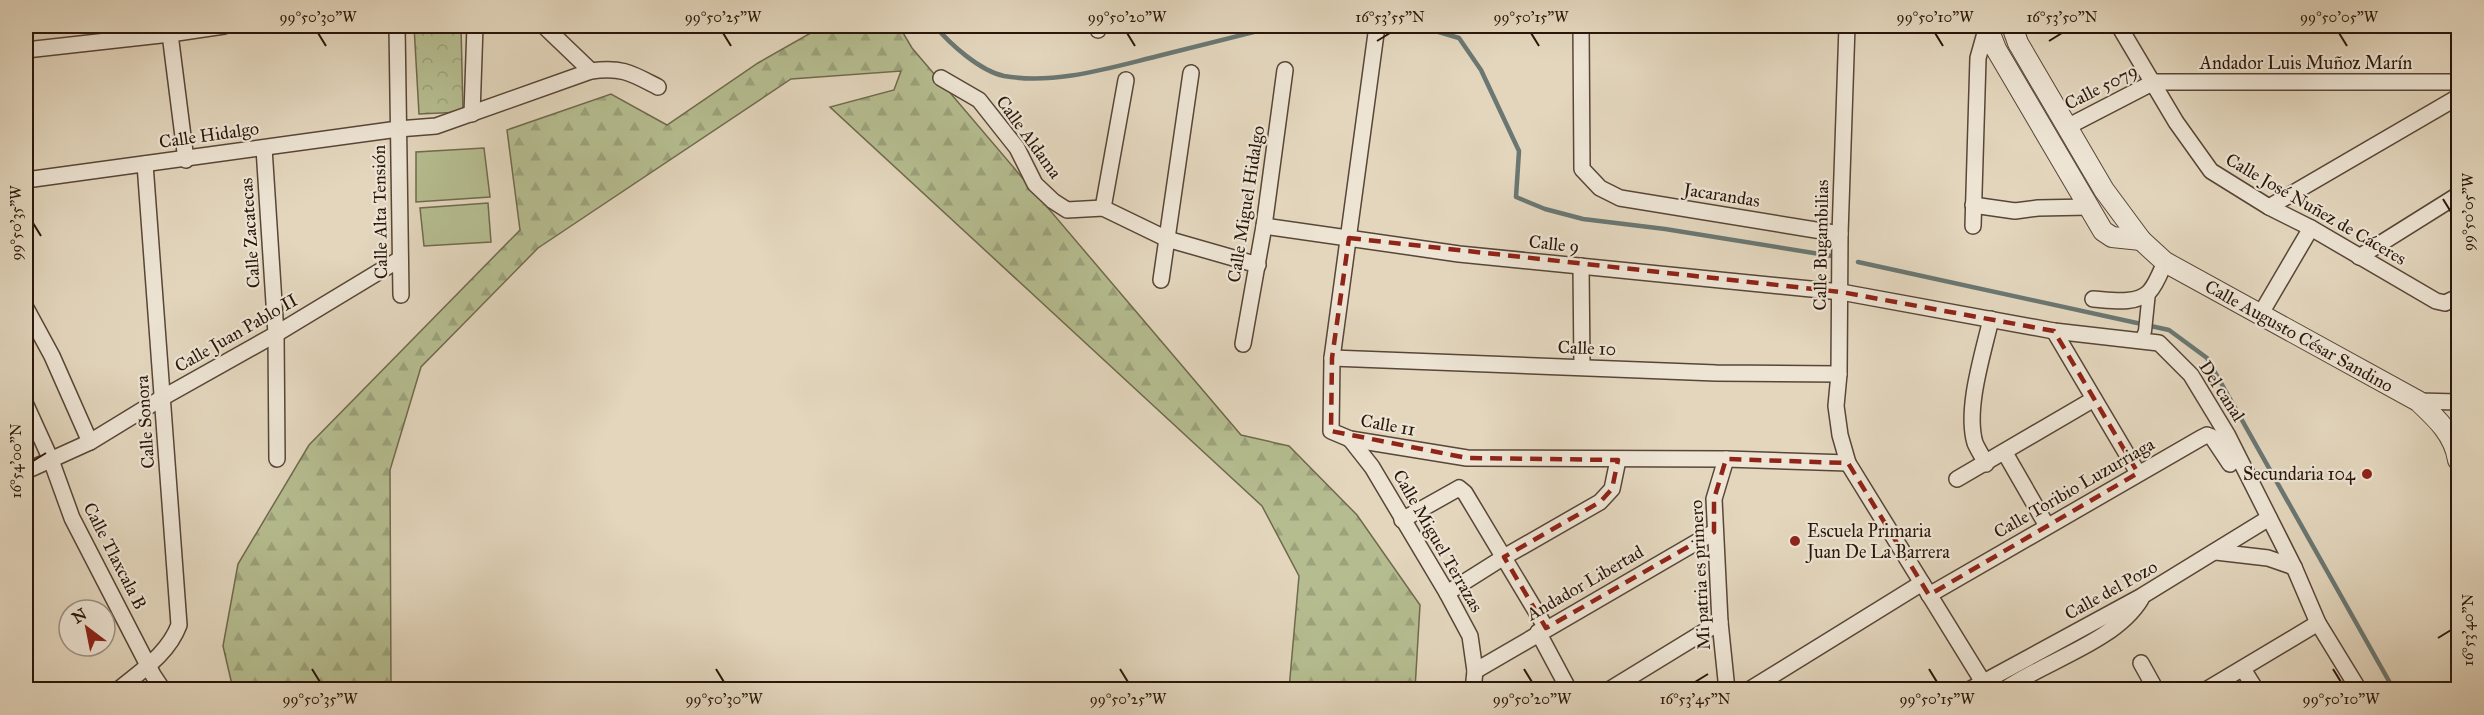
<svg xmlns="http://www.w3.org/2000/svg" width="2484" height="715" font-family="'IM FELL Great Primer',serif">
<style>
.forest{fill:url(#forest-firs);stroke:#6f6a4d;stroke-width:1.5}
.park{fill:url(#park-crowns);stroke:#6f6a4d;stroke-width:1.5}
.pitch{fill:#b5bd90;stroke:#6f6a4d;stroke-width:1.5}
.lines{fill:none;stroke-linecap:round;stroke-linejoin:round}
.stream{stroke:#6a7772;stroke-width:4.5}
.pedestrian-casing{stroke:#584637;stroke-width:15}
.minor-casing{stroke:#584637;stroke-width:18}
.tertiary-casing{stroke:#584637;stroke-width:22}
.pedestrian{stroke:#ede4d4;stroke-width:12}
.minor{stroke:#ede4d4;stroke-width:15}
.tertiary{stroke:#ede4d4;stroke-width:20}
.marked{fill:none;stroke:#8f2418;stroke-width:4.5;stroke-dasharray:12 8;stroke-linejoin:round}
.ticks{fill:none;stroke:#29160a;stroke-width:2}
.poi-dot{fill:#8f2418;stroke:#ede4d4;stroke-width:2}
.labels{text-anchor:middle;stroke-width:4.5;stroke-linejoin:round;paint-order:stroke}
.street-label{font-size:18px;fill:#29160a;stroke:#ede4d4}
.poi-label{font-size:18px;fill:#29160a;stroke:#ede4d4;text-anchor:end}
.neatline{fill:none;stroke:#29160a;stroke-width:2}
.ticks-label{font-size:15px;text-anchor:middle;fill:#29160a}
</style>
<defs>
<pattern id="forest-firs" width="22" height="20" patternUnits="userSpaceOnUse" patternTransform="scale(1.5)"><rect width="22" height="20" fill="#b5bd90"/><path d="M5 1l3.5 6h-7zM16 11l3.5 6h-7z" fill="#9ca27b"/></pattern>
<pattern id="park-crowns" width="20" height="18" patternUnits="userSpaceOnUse" patternTransform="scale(1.5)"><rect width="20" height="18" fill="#b5bd90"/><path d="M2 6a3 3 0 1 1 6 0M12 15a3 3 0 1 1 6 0" fill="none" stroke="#9ca27b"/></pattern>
</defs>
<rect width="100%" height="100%" fill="#e3d6bd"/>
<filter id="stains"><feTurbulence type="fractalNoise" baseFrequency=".00333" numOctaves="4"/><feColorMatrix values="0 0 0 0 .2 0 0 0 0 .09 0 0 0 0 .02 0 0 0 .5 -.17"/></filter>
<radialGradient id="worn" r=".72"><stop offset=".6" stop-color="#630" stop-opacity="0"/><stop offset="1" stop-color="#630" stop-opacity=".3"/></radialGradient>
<path class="forest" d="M823,26H899L912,48L1241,435L1289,446L1357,515L1420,605L1415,689H1289L1299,576L1262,506L830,107L894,90L901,71L791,79L538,248L421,367L390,470L391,689H233L223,646L238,564L309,445L520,230L507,130L611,94L667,125L758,63Z"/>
<path class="park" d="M414,26H461L463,112L419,114Z"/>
<g class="pitch">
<path d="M484,148L490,197L416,202V152Z"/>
<path d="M488,203L491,242L424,246L420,208Z"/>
</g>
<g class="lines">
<g class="stream">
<path d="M935,26C950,44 980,71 1004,76C1055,85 1109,68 1158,56C1198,46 1238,36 1278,26"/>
<path d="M1419,26L1459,38L1481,70L1519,151L1516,197L1545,209L1583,219L1665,229L1832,256"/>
<path d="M1858,262L2169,330L2207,358L2394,690"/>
</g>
<defs>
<path id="pedestrian" d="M2141,341L2145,331L2149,292"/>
<g id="minor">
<path d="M397,26L401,295"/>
<path d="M544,26L591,71"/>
<path d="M1377,26L1332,358L1331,431L1350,439L1467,458L1726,459L1848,463"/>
<path d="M1581,26L1582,169L1600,188L1620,198L1840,234"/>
<path d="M1847,26L1840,234L1839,374L1836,406L1840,435L1848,463L1983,682"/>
<path d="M2119,26L2176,122L2211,171L2269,207L2311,228L2436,301L2445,303L2458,297"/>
<path d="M1098,30V26"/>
<path d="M170,34L186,160"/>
<path d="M26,50L170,34L224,26"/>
<path d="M941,78L979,100L1017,148L1035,184L1053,201L1067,210L1103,208L1167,239L1258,265"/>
<path d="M472,114L475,26"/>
<path d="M2067,127L2154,82H2458"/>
<path d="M264,148L276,334L277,459"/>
<path d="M26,180L398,129L436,126L591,71C623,67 631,73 658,87"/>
<path d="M1973,205L2015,211L2038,208L2089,207"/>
<path d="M2269,207L2458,97"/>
<path d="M1103,208L1126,80"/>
<path d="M1264,226L1459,254L1841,292L2054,331L2159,343L2191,375L2228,436L2294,567L2318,623L2359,690"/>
<path d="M1973,226L1978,58L1987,26"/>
<path d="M2359,257L2458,195"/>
<path d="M1581,266L1582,367"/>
<path d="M1161,280L1191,73"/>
<path d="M2093,299C2110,300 2136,305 2149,292C2156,285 2161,271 2165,262"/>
<path d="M26,308L52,356L90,442"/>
<path d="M2260,315L2311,228"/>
<path d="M2054,331L2138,473"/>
<path d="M1243,344L1264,226L1285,70"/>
<path d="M1332,358L1716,373L1839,374"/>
<path d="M2418,401L2458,402"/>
<path d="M26,405L51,460L72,518L153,675L163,690"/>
<path d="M1350,439L1372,467L1447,593L1470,636L1475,671L1473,690"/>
<path d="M2005,453L2047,526"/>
<path d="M1726,459L1714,499L1720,622L1727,690"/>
<path d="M1986,464C1983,457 1978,450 1975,443C1965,409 1983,354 1991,319"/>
<path d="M26,471L90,442L162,398L276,334L400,259"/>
<path d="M1957,479L2094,399"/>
<path d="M1402,520L1459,488L1465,493L1546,628"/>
<path d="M2216,552L2268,558L2294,567"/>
<path d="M1447,593L1504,557L1600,502L1612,489L1618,460"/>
<path d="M1929,595L2201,438L2207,435L2212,437L2230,464"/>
<path d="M1538,632L1569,690"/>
<path d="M2141,663L2156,690"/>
<path d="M2243,669L2256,690"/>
<path d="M1475,671L1714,532"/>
<path d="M118,690C142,670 168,654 179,625L145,164"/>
<path d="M1609,690L1720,622"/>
<path d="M1749,690L1922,583"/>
<path d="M1969,690L2142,596L2269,518"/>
<path d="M2004,690C2045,661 2115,642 2141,599"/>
<path d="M2206,690L2318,623"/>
</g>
<g id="tertiary">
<path d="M1987,26L1996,49L2103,231L2112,237L2141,240"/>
<path d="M2012,26L2018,43L2104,190L2141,240L2165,262L2418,401C2436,418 2454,434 2458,460"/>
</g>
</defs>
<use href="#pedestrian" class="pedestrian-casing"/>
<use href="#minor" class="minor-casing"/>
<use href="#tertiary" class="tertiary-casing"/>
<use href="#pedestrian" class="pedestrian"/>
<use href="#minor" class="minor"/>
<use href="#tertiary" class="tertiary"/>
</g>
<path class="marked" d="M1349,238L1841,292L2054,331L2138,473L1929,595L1848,463L1726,459L1714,499V532L1546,628L1504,557L1600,502L1612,489L1618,460L1467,458L1331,431L1332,358Z"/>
<path class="ticks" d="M318,33L326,46M723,33L731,46M1127,33L1135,46M1531,33L1539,46M1935,33L1943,46M2339,33L2347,46M1377,41L1390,33M2049,41L2062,33M2443,199L2451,212M33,223L41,236M33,461L46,453M2438,638L2451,630M312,669L320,682M716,669L724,682M1120,669L1128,682M1524,669L1532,682M1929,669L1937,682M2333,669L2341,682M1695,682L1708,674"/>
<g class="poi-dot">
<circle cx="2367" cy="474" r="6"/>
<circle cx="1795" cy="541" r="6"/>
</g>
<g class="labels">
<g class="street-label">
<text x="2306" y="69">Andador Luis Muñoz Marín</text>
<text transform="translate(2101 87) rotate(-27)" y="6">Calle 5079</text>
<text transform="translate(209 135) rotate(-8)" y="6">Calle Hidalgo</text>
<text transform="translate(1029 137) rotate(54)" y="6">Calle Aldama</text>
<text transform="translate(1722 195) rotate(9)" y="6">Jacarandas</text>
<text transform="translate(1246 204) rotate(-81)" y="6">Calle Miguel Hidalgo</text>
<text transform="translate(2316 209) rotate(30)" y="6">Calle José Nuñez de Cáceres</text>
<text transform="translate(380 212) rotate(-91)" y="6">Calle Alta Tensión</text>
<text transform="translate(250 233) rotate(-94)" y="6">Calle Zacatecas</text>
<text transform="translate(1554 244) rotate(6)" y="6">Calle 9</text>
<text transform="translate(1821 245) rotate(-89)" y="6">Calle Bugambilias</text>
<text transform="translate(236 333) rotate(-30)" y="6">Calle Juan Pablo II</text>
<text transform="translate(2299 336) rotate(29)" y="6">Calle Augusto César Sandino</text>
<text transform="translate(1587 348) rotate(2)" y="6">Calle 10</text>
<text transform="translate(2222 391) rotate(57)" y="6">Del canal</text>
<text transform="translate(145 422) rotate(-94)" y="6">Calle Sonora</text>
<text transform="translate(1388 425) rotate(10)" y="6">Calle 11</text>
<text transform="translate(2074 488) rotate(-30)" y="6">Calle Toribio Luzurriaga</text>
<text transform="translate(1438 541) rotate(60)" y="6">Calle Miguel Terrazas</text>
<text transform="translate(115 556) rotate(63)" y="6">Calle Tlaxcala B</text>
<text transform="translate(1700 575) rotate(-93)" y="6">Mi patria es primero</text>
<text transform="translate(1585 583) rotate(-30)" y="6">Andador Libertad</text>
<text transform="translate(2111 590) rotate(-29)" y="6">Calle del Pozo</text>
</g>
<g class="poi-label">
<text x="2355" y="480">Secundaria 104</text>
<text x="1807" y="537" text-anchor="start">Escuela Primaria<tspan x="1807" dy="21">Juan De La Barrera</tspan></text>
</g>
</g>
<rect width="2484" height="715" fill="none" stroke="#e3d6bd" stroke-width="66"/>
<g transform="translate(87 628) rotate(328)"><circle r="28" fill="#ede4d4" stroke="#9f9283" stroke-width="1.5"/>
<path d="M0-4.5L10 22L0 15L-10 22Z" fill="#8f2418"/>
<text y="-9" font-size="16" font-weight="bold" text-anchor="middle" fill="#29160a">N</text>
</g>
<rect x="33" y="33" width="2418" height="649" class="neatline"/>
<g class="ticks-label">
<text x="318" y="22">99°50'30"W</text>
<text x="723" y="22">99°50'25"W</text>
<text x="1127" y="22">99°50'20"W</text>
<text x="1390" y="22">16°53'55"N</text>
<text x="1531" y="22">99°50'15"W</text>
<text x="1935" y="22">99°50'10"W</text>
<text x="2062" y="22">16°53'50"N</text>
<text x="2339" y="22">99°50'05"W</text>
<text transform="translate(2468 212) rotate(-90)" y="5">99°50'05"W</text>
<text transform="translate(16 223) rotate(-90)" y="5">99°50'35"W</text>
<text transform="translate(16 461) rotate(-90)" y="5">16°54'00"N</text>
<text transform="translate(2468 630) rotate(-90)" y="5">16°53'40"N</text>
<text x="320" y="704">99°50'35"W</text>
<text x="724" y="704">99°50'30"W</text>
<text x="1128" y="704">99°50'25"W</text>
<text x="1532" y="704">99°50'20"W</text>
<text x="1695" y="704">16°53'45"N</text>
<text x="1937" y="704">99°50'15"W</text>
<text x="2341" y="704">99°50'10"W</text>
</g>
<rect width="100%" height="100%" filter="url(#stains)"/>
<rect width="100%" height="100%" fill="url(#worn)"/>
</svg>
